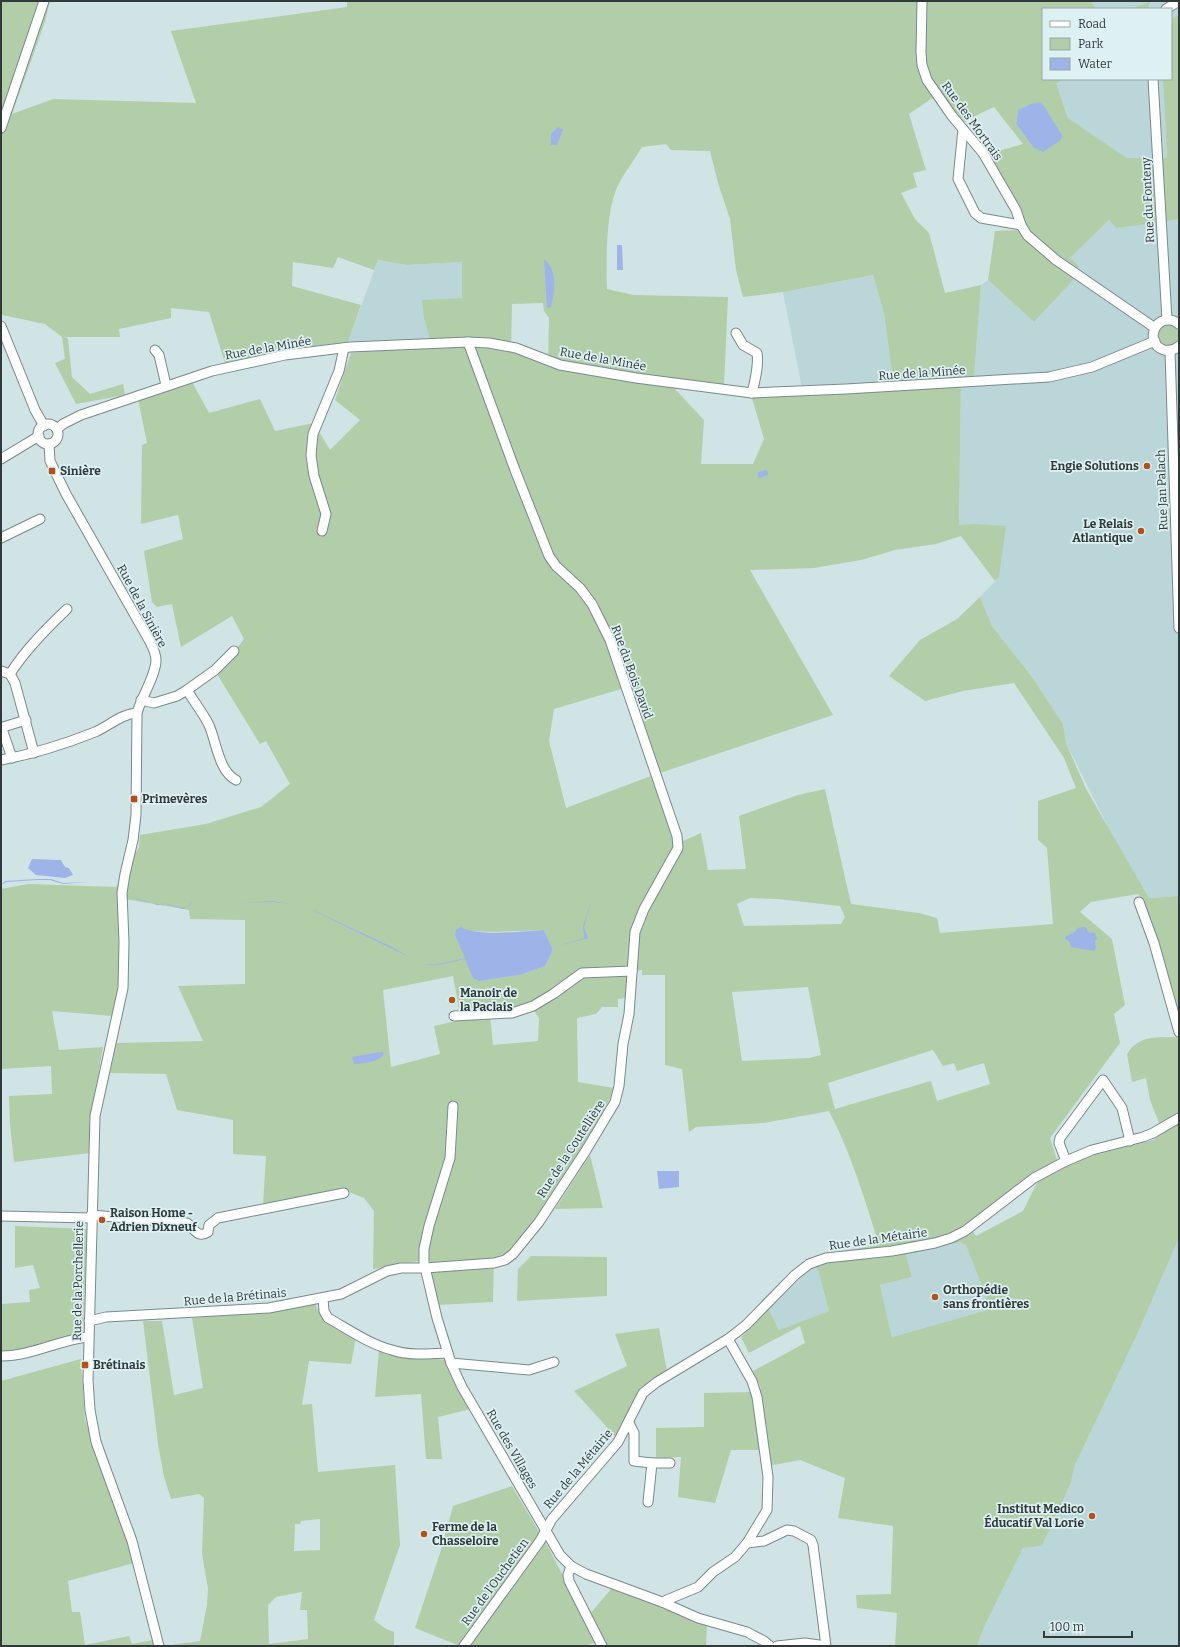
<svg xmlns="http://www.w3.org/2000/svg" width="1180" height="1647" font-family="Bitter,serif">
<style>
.built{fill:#bbd6d8}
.green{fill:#b1cea9;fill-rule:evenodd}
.water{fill:#9eb4e9}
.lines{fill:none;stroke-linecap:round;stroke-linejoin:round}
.minor-casing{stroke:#798a8c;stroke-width:11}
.minor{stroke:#fff;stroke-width:9}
.poi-dot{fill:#b4501c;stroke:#ddf0f2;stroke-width:1.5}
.labels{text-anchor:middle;stroke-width:3.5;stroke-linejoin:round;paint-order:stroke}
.street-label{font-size:12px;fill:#32393a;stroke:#ddf0f2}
.poi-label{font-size:12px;font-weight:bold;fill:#32393a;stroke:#ddf0f2;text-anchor:start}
</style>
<rect width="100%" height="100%" fill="#d0e3e5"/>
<g class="built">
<path d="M1091,1H1151L1131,9H1096Z"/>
<path d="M1152,1H1179V15L1171,19V9H1148Z"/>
<path d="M1066,79H1163L1167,158H1127L1068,118L1056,83Z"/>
<path d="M1179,219V896L1149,898L1116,843L1066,743L1063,724L1032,677L992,626L980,597L999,577L959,525L961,378L974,376L981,285L988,280L1034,322L1070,258L1109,220L1116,228L1150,224Z"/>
<path d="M378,260L407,265L462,262L463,298L430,337L432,346L351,353L348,342Z"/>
<path d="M873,275L884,313L893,380L845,386L802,388L783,292Z"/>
<path d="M1179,1238V1646H977L984,1627L1023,1548L1042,1546L1071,1483L1074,1467L1136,1337Z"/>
<path d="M960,1242L966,1244L991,1309L892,1337L880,1285L912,1277L906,1255Z"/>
<path d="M807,1260L818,1270L829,1311L779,1330L768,1308L761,1301L791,1271Z"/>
</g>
<g class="green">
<path d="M1,1H50L45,22L12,114L53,99L196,103L171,31L347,7V1H1091L1096,9H1043V79H1066L1056,83L1068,118L1127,158H1167L1163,79H1171V19L1179,15V219L1150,224L1116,228L1109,220L1070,258L1079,266L1073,280L1034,322L988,280L995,231L1021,230L1023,216L1005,182L987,154L1023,144L994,107L979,114L963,123L940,93L909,114L926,170L913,173L917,187L901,193L915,219L929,233L945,293L981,285L974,377L961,378L959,525L974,524L1006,526L999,577L995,581L961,536L936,544L895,550L861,560L814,568L750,570L833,715L657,774L628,687L554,709L549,741L566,808L651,776L675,837L681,842L701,833L708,870L746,869L739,816L798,795L825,789L851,904L919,913L937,918L940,933L1053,924L1047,848L1038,840V801L1076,788L1064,758L1014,683L963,691L925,701L889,676L920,640L957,619L980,597L992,626L1032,677L1063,724L1066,743L1086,789L1149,898L1179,896V1016L1143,901L1138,894L1091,902L1080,912L1112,939L1125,1005L1114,1014L1120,1043L1050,1138L1057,1160L1027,1178L967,1224L976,1236L1023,1211L1039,1179L1087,1157L1153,1140L1163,1133L1150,1100L1146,1078L1132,1082L1127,1054C1140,1034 1157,1038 1179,1037V1238L1136,1337L1074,1467L1071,1483L1042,1546L1023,1548L984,1627L977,1646H895L897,1613L857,1608L856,1595L891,1594L893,1526L838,1518L845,1478L800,1460L768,1466L766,1450H731L715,1503L678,1497L681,1457L656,1458V1428L704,1427V1393L753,1392L761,1388L753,1371L805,1343L800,1326L749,1353L741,1337L768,1308L779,1330L829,1311L818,1270L807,1260L826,1254L879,1245C865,1200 851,1153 829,1111L764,1123L696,1127L689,1132L682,1069L665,1065V975H642V970L627,971V998L618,999V1007H602L596,1014L577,1018L578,1082L614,1088L603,1114L587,1140L526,1232L511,1250L494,1259L493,1302L438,1305L429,1259L373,1269L374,1211L364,1198L344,1190L263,1205L266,1156L233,1154V1120L177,1110L166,1074L110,1073L116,1043L203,1041L178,986L245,984V920L190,919L189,910L125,899L126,931L113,1016L52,1011L59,1050L103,1047L94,1100L90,1153L14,1162L10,1125L9,1096L52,1094L51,1066L1,1069V889L29,884L116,887L139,847L140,835L206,824L261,807L290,784L266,741L260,744L217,674L244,639L232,616L181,647L172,604L157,607L152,602L144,551L183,539L178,515L141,524L142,445L147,443L138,399L191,380L209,413L260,399L275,431L314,423L330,450L360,420L335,400L351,353L432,346L424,318L422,300L462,298V262L407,265L378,260L374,270L338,257L333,268L293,262L292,286L361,305L348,342L312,346L225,363L209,312L171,308V318L119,329L120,337H65L68,339L72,377L90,394L123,384L125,395L76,404L55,363L65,359L62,337L45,324L2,315L1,312ZM1018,110L1033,147L1016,124ZM666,144L671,150L710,151L718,183L730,219L736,270L743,297L783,292L873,275L884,313L893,380L845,386L757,390L752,398L764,439L753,464H701L704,420L674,388L675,380L724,385L728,297L633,295L607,289C606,262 606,214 616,190C622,175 634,161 642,147ZM543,303L544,311L549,318L548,366L511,352L512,304ZM750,898L778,899L840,906L845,917L841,924L744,926L737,904ZM544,930L553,950L545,966L523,974L458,939L455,935L467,931L493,932ZM453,976L461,1020L434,1026L440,1054L391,1067L383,990ZM808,987L821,1055L809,1058L742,1061L732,992ZM531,1006L539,1018L538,1041L493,1045L490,1015ZM933,1050L943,1066L954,1063L957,1071L984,1063L990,1084L937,1101L931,1081L835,1109L828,1083ZM960,1242L966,1245L991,1309L892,1337L880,1285L912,1277L906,1255Z"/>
<path d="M1151,1L1148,9H1131Z"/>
<circle cx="1169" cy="335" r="11"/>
<path d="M590,1155L603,1208L555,1209Z"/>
<path d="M15,1226L87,1229L83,1333L9,1353H1V1304L30,1302L29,1290L40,1288L33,1265L15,1268Z"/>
<path d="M531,1256L607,1257V1296L517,1301L518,1269Z"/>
<path d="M315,1304L322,1318L356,1337L351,1364L309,1361L302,1405L312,1404L318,1472L395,1465L400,1545L374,1620L386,1629L394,1632V1646H164L200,1641L207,1605L208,1589L202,1554L204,1498L199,1494L171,1499L164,1477L158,1444L143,1321H162L174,1395L203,1388L192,1318L260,1312ZM320,1519V1550L294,1551L295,1524H300L301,1521ZM302,1592L300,1610H307L308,1639L269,1644L268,1605L276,1597Z"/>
<path d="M659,1328L667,1371L641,1391L632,1403L626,1419L615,1436L574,1391L627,1366L615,1334Z"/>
<path d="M379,1349L417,1357L446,1360L471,1409L438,1417L442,1459H426L421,1394L375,1397Z"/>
<path d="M81,1359L85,1420L126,1534L134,1563L68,1581L72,1612H80L85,1645L129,1636L132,1644L153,1640L155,1646H1V1381Z"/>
<path d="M512,1486L549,1549L597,1642L584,1646H460L415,1628L441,1550L453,1506Z"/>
<path d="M613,1587L707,1624L706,1646H604L589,1615Z"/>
</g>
<g class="water">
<path d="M1039,102L1044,106L1062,135L1061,140L1043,152L1033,147L1016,124L1018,110L1031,104Z"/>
<path d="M558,127L563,130L557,145H551V134Z"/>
<path d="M617,245H622L623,270H617Z"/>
<path d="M544,259C558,270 555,292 551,307L547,308Z"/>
<path d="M766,470L768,472V475L761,478L758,477V472Z"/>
<path d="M32,859L61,860L65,867L69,868L73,875L65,878L36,875L28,868Z"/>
<path d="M37,879H51L63,883L88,882L117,891L88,882L63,884L50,880H37L6,882L1,885L5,881Z"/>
<path d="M128,891L130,896C136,899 151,904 158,904C161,905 164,903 168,904C174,905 180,909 187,907L193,900L207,897L238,903L273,901L291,904L299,909H308L315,911L390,946L411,958L314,911L308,909H299L291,904L273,902L238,903L207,897L193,900L189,906L183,909L166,904L157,905L130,896Z"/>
<path d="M591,901L584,927L588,938L558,946L584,938L583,926Z"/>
<path d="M461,927C477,937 525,931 544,930L553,950L545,966L523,974L479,981L473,978L465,959C452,961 436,968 423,964C436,966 451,961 465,958L455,935L456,930Z"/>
<path d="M1079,927L1080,929L1081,927H1086L1088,932L1095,933L1097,939L1095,941L1096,948L1094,951L1071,947L1069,941L1065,939V937L1073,933Z"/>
<path d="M379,1052H383L384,1054C378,1063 364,1063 354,1064L352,1057Z"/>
<path d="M657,1171H679V1187L659,1189Z"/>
</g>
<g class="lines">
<defs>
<g id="minor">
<path d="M922,1L921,52L922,65L927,80L952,116L983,153L1016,210L1021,225L1027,235L1056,260L1155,328"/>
<path d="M1166,9L1179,1"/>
<path d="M1153,79L1167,320"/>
<path d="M1,128L44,1"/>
<path d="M963,129L958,179L975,213L981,218L1021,225"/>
<path d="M1179,324C1157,308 1142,343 1164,350C1170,351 1175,350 1179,346"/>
<path d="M1,326L35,410L44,426"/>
<path d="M736,333L743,345L757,353C759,366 755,380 752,393"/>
<path d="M155,350L159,355L166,385"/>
<path d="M1170,351L1179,628"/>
<circle cx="48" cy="434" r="10"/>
<path d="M57,429L63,424L81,415L212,371L285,355L350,347L468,342L489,343L516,348L560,365L636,378L752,393L846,389L1049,377L1092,367L1155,341"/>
<path d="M49,444L50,461L66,494L149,640C152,646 156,653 156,660C156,675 141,698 137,713L136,815L133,840L125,874L122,893L124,942L123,988L95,1116L88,1380L90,1410L96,1442L132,1541L159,1646"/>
<path d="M1,459L39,436"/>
<path d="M322,531L326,514L314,476L311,455L313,434L339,371L344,348"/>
<path d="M1,538L40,519"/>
<path d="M1,671L10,674L15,683L34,753"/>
<path d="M10,674C25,650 46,629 67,609"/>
<path d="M187,690C194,702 203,713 209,725C216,741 219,772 236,780"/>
<path d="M141,700L154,703L177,696L187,690L215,670L234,651"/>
<path d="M12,758L2,729L3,727L26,720"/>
<path d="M1,760C33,754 65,744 95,732C109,726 121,714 137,713"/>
<path d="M1139,902L1154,943L1179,1032"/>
<path d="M454,1016L512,1013L533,1006L553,994L582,973L632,971"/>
<path d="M453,1106L450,1158L429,1226L424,1249V1263L437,1318L451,1363L462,1387L560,1555L571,1566L586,1574L662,1602L698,1618L747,1632L764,1641L770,1646"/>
<path d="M1066,1161L1059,1143L1060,1138L1103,1080L1122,1108L1130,1141"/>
<path d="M91,1215L187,1223C194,1228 197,1239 208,1232L209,1225L218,1218L344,1193"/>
<path d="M1,1216L91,1218"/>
<path d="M323,1298L324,1311L328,1318C348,1329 369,1344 392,1350C409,1356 430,1354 448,1353"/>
<path d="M89,1321L106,1317L269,1308L341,1294L387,1271L401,1268H425L494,1263L505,1260L513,1254L539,1222L585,1152L615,1102L619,1086L623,1044L629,1014L635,932L644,909L678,848L677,836L610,640L592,604L580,588L556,566L549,556L515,470L468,342"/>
<path d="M1,1356C32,1356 59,1340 88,1337"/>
<path d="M451,1363L529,1370L554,1362"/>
<path d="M629,1423L634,1433V1461L652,1463L648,1502"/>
<path d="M652,1463H670"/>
<path d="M747,1543L764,1541L787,1530L794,1531L811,1540L813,1545L826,1646L805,1643L777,1646"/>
<path d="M571,1566L568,1575L569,1581L602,1646"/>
<path d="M662,1602L698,1587L713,1572L735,1557L747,1543L767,1510L768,1477L757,1397L752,1381L728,1339"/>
<path d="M464,1646L540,1541L552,1519L618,1442L643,1393L657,1382L728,1339L746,1325L795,1275L809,1264L826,1258L892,1251L935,1243L951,1238L965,1231L1034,1178L1066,1161L1092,1150L1143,1137L1153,1133L1179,1118"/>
</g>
</defs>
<use href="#minor" class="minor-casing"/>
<use href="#minor" class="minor"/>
</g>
<g class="poi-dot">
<circle cx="1147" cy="466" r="4"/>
<rect x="48" y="467" width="8" height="8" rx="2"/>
<circle cx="1141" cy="531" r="4"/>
<rect x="130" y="795" width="8" height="8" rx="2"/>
<circle cx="452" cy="1000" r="4"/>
<circle cx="102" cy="1220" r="4"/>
<circle cx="935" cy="1297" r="4"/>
<rect x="81" y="1361" width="8" height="8" rx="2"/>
<circle cx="1092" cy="1516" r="4"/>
<circle cx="424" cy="1534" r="4"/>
</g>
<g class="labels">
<g class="street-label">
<text transform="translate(972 121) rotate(54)" y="4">Rue des Mortrais</text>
<text transform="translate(1148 200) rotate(-93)" y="4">Rue du Fonteny</text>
<text transform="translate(268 348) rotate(-10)" y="4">Rue de la Minée</text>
<text transform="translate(603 359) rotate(10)" y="4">Rue de la Minée</text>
<text transform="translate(922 373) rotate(-4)" y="4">Rue de la Minée</text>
<text transform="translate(1162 490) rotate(-92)" y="4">Rue Jan Palach</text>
<text transform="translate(142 606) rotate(62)" y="4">Rue de la Sinière</text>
<text transform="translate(632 672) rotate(70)" y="4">Rue du Bois David</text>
<text transform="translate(571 1149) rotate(-57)" y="4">Rue de la Coutellière</text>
<text transform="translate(878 1239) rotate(-8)" y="4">Rue de la Métairie</text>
<text transform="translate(78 1281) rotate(-89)" y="4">Rue de la Porchellerie</text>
<text transform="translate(235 1297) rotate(-5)" y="4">Rue de la Brétinais</text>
<text transform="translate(512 1449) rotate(60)" y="4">Rue des Villages</text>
<text transform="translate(578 1469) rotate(-50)" y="4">Rue de la Métairie</text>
<text transform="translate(495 1582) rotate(-54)" y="4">Rue de l'Ouchetien</text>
</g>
<g class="poi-label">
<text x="1139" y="470" text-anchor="end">Engie Solutions</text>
<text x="60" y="475">Sinière</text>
<text x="1133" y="528" text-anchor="end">Le Relais<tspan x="1133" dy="14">Atlantique</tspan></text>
<text x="142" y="803">Primevères</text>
<text x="460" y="997">Manoir de<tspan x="460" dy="14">la Paclais</tspan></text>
<text x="110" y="1217">Raison Home -<tspan x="110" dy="14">Adrien Dixneuf</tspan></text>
<text x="943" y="1294">Orthopédie<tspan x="943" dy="14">sans frontières</tspan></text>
<text x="93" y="1369">Brétinais</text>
<text x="1084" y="1513" text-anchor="end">Institut Medico<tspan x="1084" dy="14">Éducatif Val Lorie</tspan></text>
<text x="432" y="1531">Ferme de la<tspan x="432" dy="14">Chasseloire</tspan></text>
</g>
</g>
<rect width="1180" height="1647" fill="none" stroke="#32393a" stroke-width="4"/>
<rect x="1042" y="8" width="130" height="72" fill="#ddf0f2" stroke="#99a7a8"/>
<rect x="1050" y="21" width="20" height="6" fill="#ffffff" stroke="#99a7a8"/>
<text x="1078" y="28" font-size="12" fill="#32393a">Road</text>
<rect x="1050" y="38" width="20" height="12" fill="#b1cea9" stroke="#99a7a8"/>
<text x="1078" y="48" font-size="12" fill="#32393a">Park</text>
<rect x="1050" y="58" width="20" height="12" fill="#9eb4e9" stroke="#99a7a8"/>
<text x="1078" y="68" font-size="12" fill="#32393a">Water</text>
<path d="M1044 1631v6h88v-6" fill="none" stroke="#32393a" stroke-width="2"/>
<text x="1050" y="1631" font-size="12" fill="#32393a" stroke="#ddf0f2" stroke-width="3" paint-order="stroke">100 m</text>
</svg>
